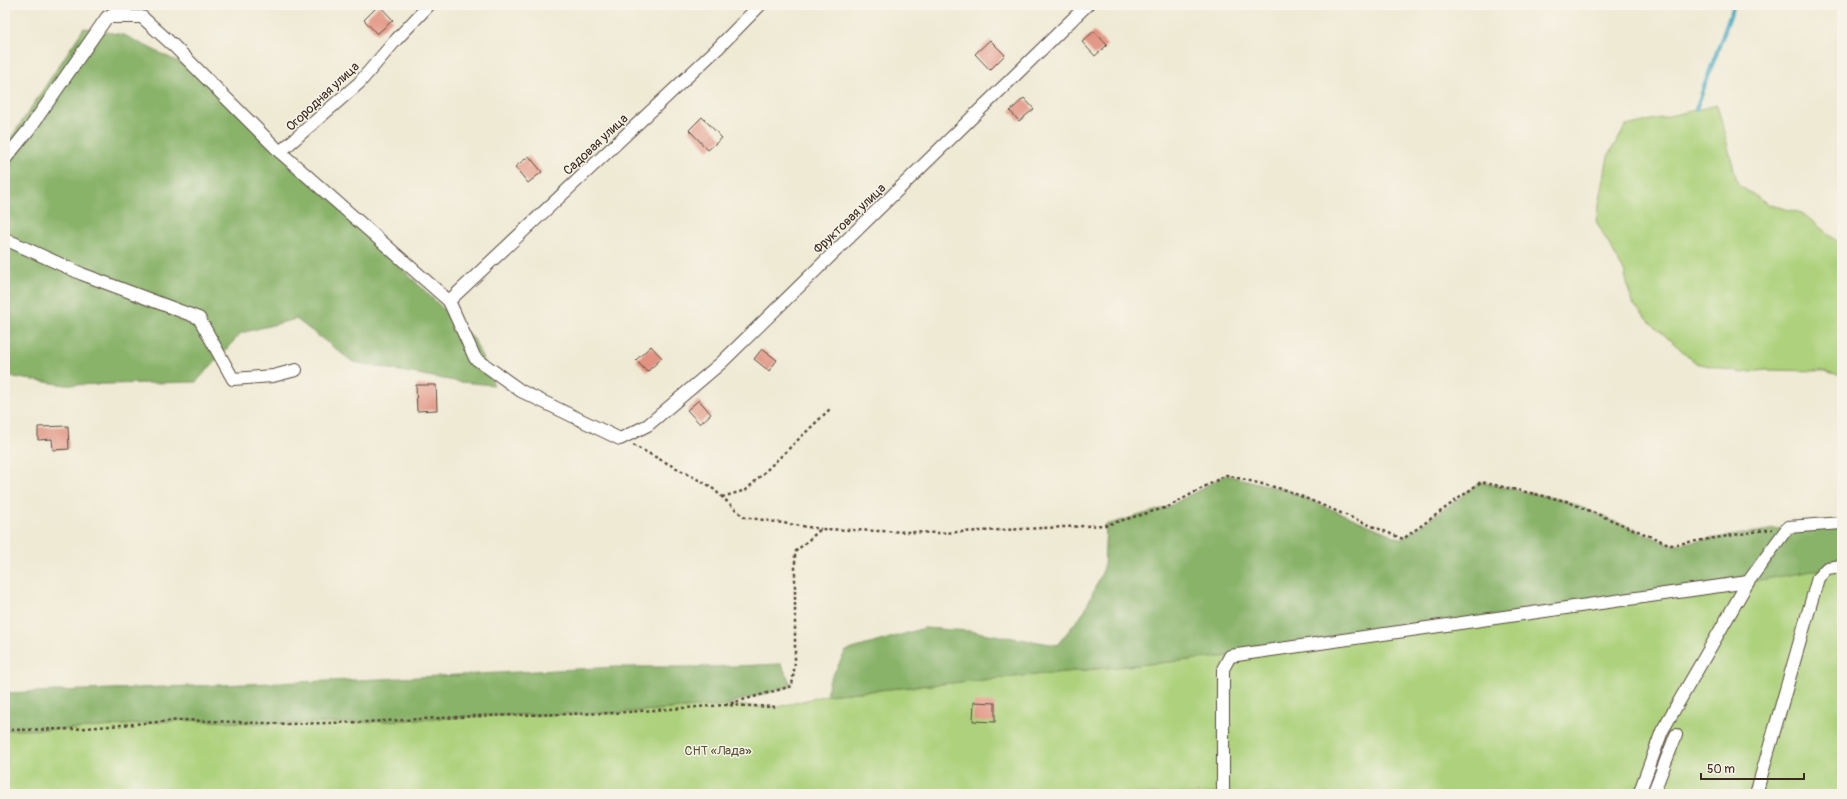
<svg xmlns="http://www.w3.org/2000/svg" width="1847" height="799" font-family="Pangolin,sans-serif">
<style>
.green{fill:#add17b;stroke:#747e4c}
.forest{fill:#8ab36b;stroke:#626e44}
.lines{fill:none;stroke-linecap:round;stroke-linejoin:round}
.stream{stroke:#41a8c1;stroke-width:4}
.building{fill:#e19280}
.minor-casing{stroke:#564739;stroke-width:14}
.path{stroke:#564739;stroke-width:2.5;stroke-dasharray:3 3;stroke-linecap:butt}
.minor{stroke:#fff;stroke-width:12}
.labels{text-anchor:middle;stroke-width:3;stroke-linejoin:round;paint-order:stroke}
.street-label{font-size:13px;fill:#3b2a1e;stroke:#f7f3e8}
.park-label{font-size:13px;fill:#585435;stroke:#f7f3e8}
</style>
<rect width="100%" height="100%" fill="#f7f3e8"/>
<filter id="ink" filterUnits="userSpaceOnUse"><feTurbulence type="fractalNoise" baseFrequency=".025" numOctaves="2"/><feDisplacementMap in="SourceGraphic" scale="8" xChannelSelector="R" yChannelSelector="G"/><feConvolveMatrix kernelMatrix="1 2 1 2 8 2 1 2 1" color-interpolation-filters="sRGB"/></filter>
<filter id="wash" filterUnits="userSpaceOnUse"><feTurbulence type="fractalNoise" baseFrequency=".012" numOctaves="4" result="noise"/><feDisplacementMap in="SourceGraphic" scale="16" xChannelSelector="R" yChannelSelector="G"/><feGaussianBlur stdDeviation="0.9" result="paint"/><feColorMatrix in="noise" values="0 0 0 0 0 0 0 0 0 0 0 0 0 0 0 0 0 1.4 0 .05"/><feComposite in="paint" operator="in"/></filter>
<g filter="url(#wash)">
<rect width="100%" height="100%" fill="#efead4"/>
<g class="green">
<path d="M1717,105L1738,185L1770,205L1802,213L1842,245V376L1825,371L1766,370L1742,373L1696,363L1651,323L1632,303L1624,271L1596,221L1608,156L1626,126Z"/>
<path d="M1842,566V794H5V730L75,729L183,720L289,724L366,722L477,716L613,713L725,705L778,707L827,695L1230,656Z"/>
</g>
<g class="forest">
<path d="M84,28L124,35L204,75L474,339L494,385L460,382L353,362L296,319L241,333L196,382L66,385L5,376V147Z"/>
<path d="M1226,475L1286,490L1402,539L1481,482L1566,501L1671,545L1788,527L1842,523V566L1748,582L1230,656L827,695L829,682L846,651L924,628L969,631L1057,645L1084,612L1104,568L1106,525L1168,507Z"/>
<path d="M781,664L792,686L725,705L613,713L477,716L366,722L289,724L183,720L75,729L5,730V693L380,679L617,667H714Z"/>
</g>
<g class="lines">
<path class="stream" d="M1696,109L1734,5"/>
</g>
<g id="blocks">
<g class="building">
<path d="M379,5L393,20L377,34L364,20Z"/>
<path d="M1094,31L1107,45L1095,56L1082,42Z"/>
<path d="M990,40L1005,55L990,70L975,54Z"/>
<path d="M1024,98L1034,109L1019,121L1010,111Z"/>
<path d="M702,117L722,138L708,150L689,130Z"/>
<path d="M529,156L542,172L528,183L515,167Z"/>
<path d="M651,346L662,358L647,372L636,360Z"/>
<path d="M762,349L777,360L769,371L754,359Z"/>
<path d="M416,385H436L437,410L417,411Z"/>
<path d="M699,400L711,414L700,424L687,410Z"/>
<path d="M68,426L69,449L53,450L52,439L38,440V427Z"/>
<path d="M974,702L995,703V722L973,721Z"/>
</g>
</g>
</g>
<g filter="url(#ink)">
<use href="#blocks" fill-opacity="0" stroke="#564739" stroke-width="1"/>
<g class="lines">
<defs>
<g id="minor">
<path d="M109,16L129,5"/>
<path d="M280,152L359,83L395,41L429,5"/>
<path d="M5,159L30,128L107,17H142L174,46L280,152L449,301L475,358L521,391L620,439L648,425L721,363L1087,5"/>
<path d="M5,239L82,274L199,318L233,379L273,376L296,370"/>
<path d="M449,301L717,49L760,5"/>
<path d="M1223,794V669L1230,656L1748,582"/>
<path d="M1639,794L1662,731L1748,582L1788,527L1842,523"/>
<path d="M1653,794L1676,735"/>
<path d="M1756,794L1818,578L1827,568L1842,566"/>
</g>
</defs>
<use href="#minor" class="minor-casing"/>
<g class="path">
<path d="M633,445L710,486L744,517L821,529"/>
<path d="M722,497L746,490L831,408"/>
<path d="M725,705L792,686L795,661V552L821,529L939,533L1106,525L1168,507L1226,475L1286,490L1403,539L1481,482L1566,501L1671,545L1772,529"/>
<path d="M5,730L75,729L183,720L289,724L366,722L477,716L613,713L725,705L778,707"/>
</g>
<use href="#minor" class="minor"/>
</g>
</g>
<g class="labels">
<g class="street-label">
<text transform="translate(322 96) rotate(-43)" y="5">Огородная улица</text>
<text transform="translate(595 144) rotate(-43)" y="5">Садовая улица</text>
<text transform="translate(849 218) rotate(-44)" y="5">Фруктовая улица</text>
</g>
<g class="park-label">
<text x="718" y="755">СНТ «Лада»</text>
</g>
</g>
<rect width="1847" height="799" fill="none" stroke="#f7f3e8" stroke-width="20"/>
<path d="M1701 773v6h103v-6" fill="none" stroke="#3b2a1e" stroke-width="2"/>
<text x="1707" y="773" font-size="12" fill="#3b2a1e" stroke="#f7f3e8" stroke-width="3" paint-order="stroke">50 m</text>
</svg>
